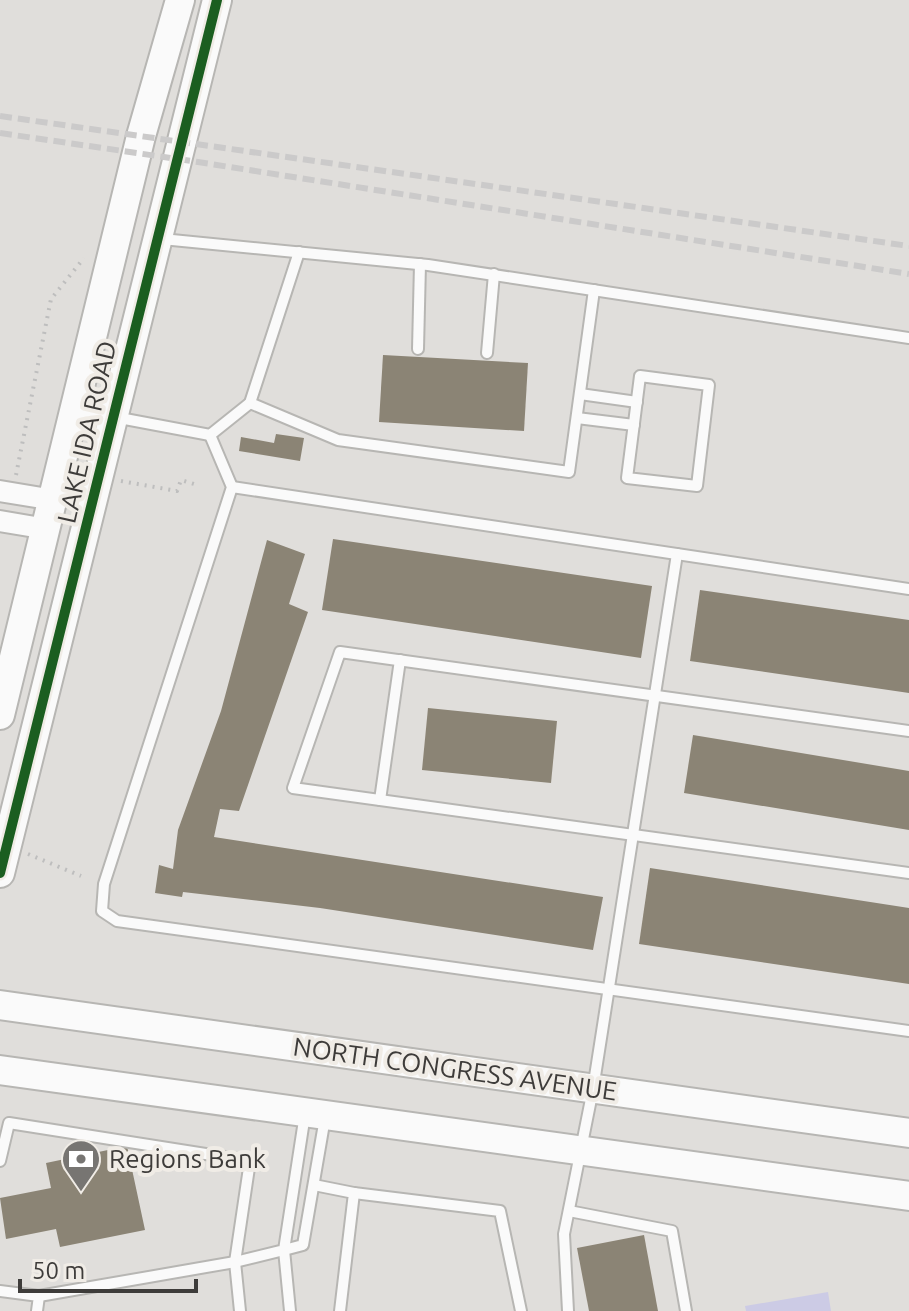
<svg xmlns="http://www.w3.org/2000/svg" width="909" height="1311" font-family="Ubuntu,sans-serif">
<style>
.green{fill:#cccbe5}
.building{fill:#8b8475}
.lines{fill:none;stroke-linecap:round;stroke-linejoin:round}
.lane-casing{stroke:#b7b6b3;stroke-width:14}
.street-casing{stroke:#b7b6b3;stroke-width:24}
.secondary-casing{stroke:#b7b6b3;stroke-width:32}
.path{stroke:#bebebe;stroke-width:4;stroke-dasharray:2 6;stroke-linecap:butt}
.lane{stroke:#fafafa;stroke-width:10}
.street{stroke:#fafafa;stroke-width:20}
.secondary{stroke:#fafafa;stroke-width:28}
.rail{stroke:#cbcaca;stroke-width:6;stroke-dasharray:12 6;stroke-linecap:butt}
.cycleway-casing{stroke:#f0ece6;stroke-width:15}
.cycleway{stroke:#1b5e20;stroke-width:10}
.labels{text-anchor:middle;stroke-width:8;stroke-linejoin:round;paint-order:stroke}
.street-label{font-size:26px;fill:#3e3c3a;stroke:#f0ece6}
.poi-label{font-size:26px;fill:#3e3c3a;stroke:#f0ece6;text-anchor:start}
</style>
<rect width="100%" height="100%" fill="#e0dedb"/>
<path class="green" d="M828,1292L831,1311H746L745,1306Z"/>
<g class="building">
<path d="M383,355L528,363L524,431L379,422Z"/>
<path d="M276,434L304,438L300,461L239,451L241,437L274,443Z"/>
<path d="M333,539L652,586L641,658L322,610Z"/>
<path d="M267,540L305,554L289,604L308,612L239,811L220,809L214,837L603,897L593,950L320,908L183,892L182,897L155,893L159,865L173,869L178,830L221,711Z"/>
<path d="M700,590L909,620V693L690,661Z"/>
<path d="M428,708L557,721L551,783L422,770Z"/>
<path d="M693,735L909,771V830L684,793Z"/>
<path d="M650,868L909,908V984L639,944Z"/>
<path d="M127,1146L145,1230L60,1247L56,1229L6,1239L0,1198L51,1188L46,1163Z"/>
<path d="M644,1235L658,1311H589L577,1248Z"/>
</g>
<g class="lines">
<defs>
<g id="lane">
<path d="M162,239L428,265L909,338"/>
<path d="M299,252L250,403L338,440L569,472L594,290"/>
<path d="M418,349L420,264"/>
<path d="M487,353L494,274"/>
<path d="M640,376L709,385L697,486L627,478Z"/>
<path d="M580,394L637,402"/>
<path d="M77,410L210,435L250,403"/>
<path d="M577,418L634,425"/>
<path d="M210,435L232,487L104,884L102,911L117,921L909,1031"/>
<path d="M232,487L909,589"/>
<path d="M909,731L340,652L293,788L909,873"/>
<path d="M380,800L400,660"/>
<path d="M0,1161L9,1123L250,1161L235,1262L240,1311"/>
<path d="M314,1185L354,1193L340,1311"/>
<path d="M354,1193L500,1211L521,1311"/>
<path d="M569,1211L672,1231L686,1311"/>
<path d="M0,1291L39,1296L37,1311"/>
<path d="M39,1296L235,1262L284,1250L305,1114"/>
<path d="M290,1311L284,1250L303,1245L325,1118"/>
<path d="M568,1311L564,1234L593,1089L677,554"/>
</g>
<g id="street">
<path d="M0,491L54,500"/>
<path d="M0,521L47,529"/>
</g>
<g id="secondary">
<path d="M0,715L141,136L180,0"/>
<path d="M0,873L217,0"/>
<path d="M0,1005L909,1133"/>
<path d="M0,1070L909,1196"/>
</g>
</defs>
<use href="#lane" class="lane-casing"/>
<use href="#street" class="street-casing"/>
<use href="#secondary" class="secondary-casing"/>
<g class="path">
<path d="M16,475L51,299L84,258"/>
<path d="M121,481L177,491L181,480L194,484"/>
<path d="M28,854L81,876"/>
</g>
<use href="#lane" class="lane"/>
<use href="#street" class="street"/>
<use href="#secondary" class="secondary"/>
<g class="rail">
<path d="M0,116L909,246"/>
<path d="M0,133L198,162L909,274"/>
</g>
<defs>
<path id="cycleway" d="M0,873L217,0"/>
</defs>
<use href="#cycleway" class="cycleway-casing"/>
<use href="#cycleway" class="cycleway"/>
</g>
<defs>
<symbol id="bank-pin" viewBox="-11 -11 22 30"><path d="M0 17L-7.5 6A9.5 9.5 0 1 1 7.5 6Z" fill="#777572" stroke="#f0ece6"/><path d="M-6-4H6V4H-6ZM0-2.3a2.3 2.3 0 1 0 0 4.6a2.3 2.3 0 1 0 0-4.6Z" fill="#fff"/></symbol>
</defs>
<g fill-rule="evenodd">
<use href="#bank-pin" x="59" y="1137" width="44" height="60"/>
</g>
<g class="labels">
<g class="street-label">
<text transform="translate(87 432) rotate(-77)" y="9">LAKE IDA ROAD</text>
<text transform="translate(455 1069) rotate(8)" y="9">NORTH CONGRESS AVENUE</text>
</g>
<g class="poi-label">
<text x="109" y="1168">Regions Bank</text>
</g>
</g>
<path d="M20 1279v12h176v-12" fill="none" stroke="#3e3c3a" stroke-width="4"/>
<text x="32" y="1279" font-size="24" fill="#3e3c3a" stroke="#f0ece6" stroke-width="6" paint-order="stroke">50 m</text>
</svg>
